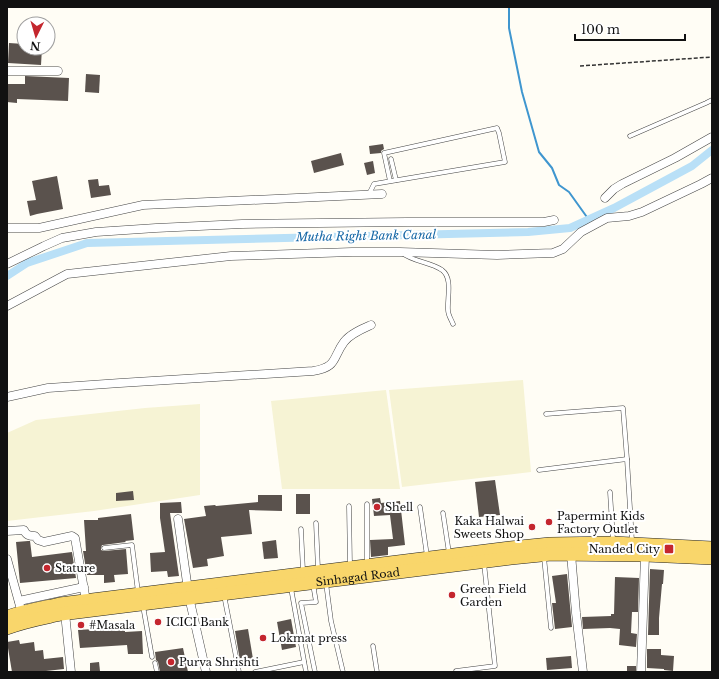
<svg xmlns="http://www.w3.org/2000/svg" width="719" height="679" font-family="'Libre Baskerville',serif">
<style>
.farmland{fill:#f6f3d4}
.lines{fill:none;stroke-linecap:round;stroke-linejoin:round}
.stream{stroke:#3f96cf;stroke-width:2}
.canal{stroke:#b9e0f7;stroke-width:8}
.building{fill:#5a524d}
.service-casing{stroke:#444;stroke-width:5}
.minor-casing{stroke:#444;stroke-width:9}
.primary-casing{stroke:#222;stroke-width:14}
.path{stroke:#333;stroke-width:1.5;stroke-dasharray:4 2;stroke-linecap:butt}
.service{stroke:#fff;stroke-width:4}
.minor{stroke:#fff;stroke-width:8}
.primary{stroke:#f9d66b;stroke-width:13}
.poi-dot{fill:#c4262e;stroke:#fff;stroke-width:1.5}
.labels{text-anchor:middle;stroke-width:4;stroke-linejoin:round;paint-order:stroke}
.poi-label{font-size:11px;fill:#111;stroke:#fff;text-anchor:start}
.street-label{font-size:11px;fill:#111;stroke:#fff}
.water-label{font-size:12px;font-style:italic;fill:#1768a6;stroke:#fff}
</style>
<rect width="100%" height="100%" fill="#fffdf5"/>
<g class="farmland">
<path d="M523,380L531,472L402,487L389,390Z"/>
<path d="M386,390L400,489H282L271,401Z"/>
<path d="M200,404V495L94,511L7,521V433L36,420L145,408Z"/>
</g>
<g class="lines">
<path class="stream" d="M509,7V28L522,92L539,152L552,168L559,185L569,192L589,220"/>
<path class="canal" d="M7,276L27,263L87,243L528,232L570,228L614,208L692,166L712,150"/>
</g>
<g class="building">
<path d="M9,43L24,44V48H42L41,65L8,63Z"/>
<path d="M86,74L100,75L99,93L85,92Z"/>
<path d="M25,76L69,78L68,101L17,99V103L7,102L8,84H25Z"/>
<path d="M383,144L384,149L381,151V153L370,154L369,146Z"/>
<path d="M341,153L344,165L314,173L311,161Z"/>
<path d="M373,161L375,173L367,175L364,163Z"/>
<path d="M57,176L63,209L37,214L30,216L27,201L36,200L32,181Z"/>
<path d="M98,179L99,186L109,185L111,195L91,198L88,180Z"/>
<path d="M495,480L500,515L479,517L475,482Z"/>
<path d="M133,491L134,500L116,501V493Z"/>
<rect x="296" y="494" width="14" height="20"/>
<path d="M258,495H282V511L249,510L252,534L221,537L224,556L207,559L208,566L193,568L184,519L206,516L204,506L215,505L216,506L258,502Z"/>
<path d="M380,498L381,503L400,501L405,545L388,547V555L371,557L370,540L393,539L390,515L374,516L372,499Z"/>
<path d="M181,502L182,513H170L179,576L168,577L167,571L151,572L150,553L165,552L160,518V503Z"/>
<path d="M131,514L134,540L125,541L126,542L103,545H102L101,548V550L104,551L126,549L128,574L114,575L115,582L104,583V575H87L83,551H86L84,520H98V518Z"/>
<path d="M276,540L278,558L264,559L262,542Z"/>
<path d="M28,541H30L32,557L72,552L76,578L20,583L16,542Z"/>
<path d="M650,569L664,570L663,584H662L659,618V635H648Z"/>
<path d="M567,574L572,627L555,629L552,603H556L552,576Z"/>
<path d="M615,577L639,578L638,612H632L631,633L637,634L636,647L619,645L620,629L610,628L583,629L582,617L611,616V614H614Z"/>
<path d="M291,619L296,647L282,650L277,622Z"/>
<path d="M125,627V632L142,631L143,654H128L127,645L80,648L78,630Z"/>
<path d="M248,629L253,659L240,661L235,631Z"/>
<path d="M19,640L20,644L34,642L35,651L43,650L44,659L63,657L64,669L37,672H12L7,642Z"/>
<path d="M183,648L188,672H160L158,662L156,660L155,652Z"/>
<path d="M647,649H661V655L674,656L673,671L664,670V669L647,668Z"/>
<path d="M571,656L572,668L547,670L546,658Z"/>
<path d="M99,662L100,671L90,672V663Z"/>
<rect x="627" y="666" width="9" height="6"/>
</g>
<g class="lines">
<defs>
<g id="service">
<path d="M630,136L706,103L712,100"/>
<path d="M391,159L396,180"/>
<path d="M369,194L374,184L505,162L499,133L497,128L384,153L390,181"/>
<path d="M402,253C414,262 430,262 442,270C453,278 447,298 448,310C448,315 451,319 453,324"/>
<path d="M546,414L623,408L627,459"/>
<path d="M539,470L627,459L632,541"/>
<path d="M610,492L613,540"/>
<path d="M367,504V563"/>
<path d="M349,506L350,565"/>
<path d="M420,507L427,556"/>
<path d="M443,513L449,553"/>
<path d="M316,523L318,569"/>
<path d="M301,529L303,571"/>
<path d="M104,548L132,545L138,592"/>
<path d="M544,557L551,628"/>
<path d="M326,583L331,621L343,672"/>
<path d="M313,584L316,602L301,603L315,672"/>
<path d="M291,588L306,672"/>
<path d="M224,595L239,672"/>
<path d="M143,606L152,657"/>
<path d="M373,646L377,672"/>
<path d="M155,663L157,672"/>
<path d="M456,671L495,666L484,563"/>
<path d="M255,672L304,662"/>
</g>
<g id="minor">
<path d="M7,71H58"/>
<path d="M605,198L614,189L622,184L675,158L712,137"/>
<path d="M7,228H39L143,205L382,194"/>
<path d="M7,264L44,246L62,238L96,232L156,228L242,224L407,222H544L554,220"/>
<path d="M7,306L67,274L231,256L352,252H400L497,255L553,253L563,249L581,232L607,218L629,216L642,212L701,184L712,178"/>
<path d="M7,397L48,388L120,383L313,371C338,367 332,358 344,342C350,334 362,329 371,325"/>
<path d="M178,519L189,597L206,672"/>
<path d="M7,531L24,530C26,535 29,536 35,536L38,540L44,542L72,536L75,538L86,601"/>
<path d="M571,554L576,613L583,672"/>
<path d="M7,559L20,606"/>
<path d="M19,601L84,587"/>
<path d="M65,613L71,672"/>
<path d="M641,672L645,555"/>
</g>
<g id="primary">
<path d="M7,617C24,611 42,608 60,604L510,548L550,544L613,543L712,548"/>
<path id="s1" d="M7,628C25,621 43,618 61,614L511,558L551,554L645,555L712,558"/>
</g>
</defs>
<use href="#service" class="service-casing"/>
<use href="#minor" class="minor-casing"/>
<use href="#primary" class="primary-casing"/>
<path class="path" d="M580,66L712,57"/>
<use href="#service" class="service"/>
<use href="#minor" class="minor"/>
<use href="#primary" class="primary"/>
</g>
<g class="poi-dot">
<circle cx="377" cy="507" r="4"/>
<circle cx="549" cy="522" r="4"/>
<circle cx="532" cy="527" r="4"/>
<rect x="664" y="544" width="10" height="10" rx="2"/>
<circle cx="47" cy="568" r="4"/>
<circle cx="452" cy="595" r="4"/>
<circle cx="158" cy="622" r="4"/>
<circle cx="81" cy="625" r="4"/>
<circle cx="263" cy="638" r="4"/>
<circle cx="171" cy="662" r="4"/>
</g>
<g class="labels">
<g class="poi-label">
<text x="385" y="511">Shell</text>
<text x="557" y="520">Papermint Kids<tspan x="557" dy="13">Factory Outlet</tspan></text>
<text x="524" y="525" text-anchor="end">Kaka Halwai<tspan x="524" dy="13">Sweets Shop</tspan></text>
<text x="660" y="553" text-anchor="end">Nanded City</text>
<text x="55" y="572">Stature</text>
<text x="460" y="593">Green Field<tspan x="460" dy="13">Garden</tspan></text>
<text x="166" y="626">ICICI Bank</text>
<text x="89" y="629">#Masala</text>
<text x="271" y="642">Lokmat press</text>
<text x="179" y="666">Purva Shrishti</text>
</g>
<g class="street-label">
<text dy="4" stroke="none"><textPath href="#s1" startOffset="355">Sinhagad Road</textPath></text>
</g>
<g class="water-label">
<text transform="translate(366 236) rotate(-1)" y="4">Mutha Right Bank Canal</text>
</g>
</g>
<rect width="719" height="679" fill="none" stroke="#111111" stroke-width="16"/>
<g transform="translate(36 36) rotate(185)"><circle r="19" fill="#ffffff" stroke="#a0a0a0"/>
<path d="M0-3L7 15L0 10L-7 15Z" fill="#c4262e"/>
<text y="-6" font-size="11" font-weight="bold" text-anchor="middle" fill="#111111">N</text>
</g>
<path d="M575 34v6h110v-6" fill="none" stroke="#111111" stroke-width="2"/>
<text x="581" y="34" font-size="12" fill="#111111" stroke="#ffffff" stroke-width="3" paint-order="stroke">100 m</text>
</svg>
